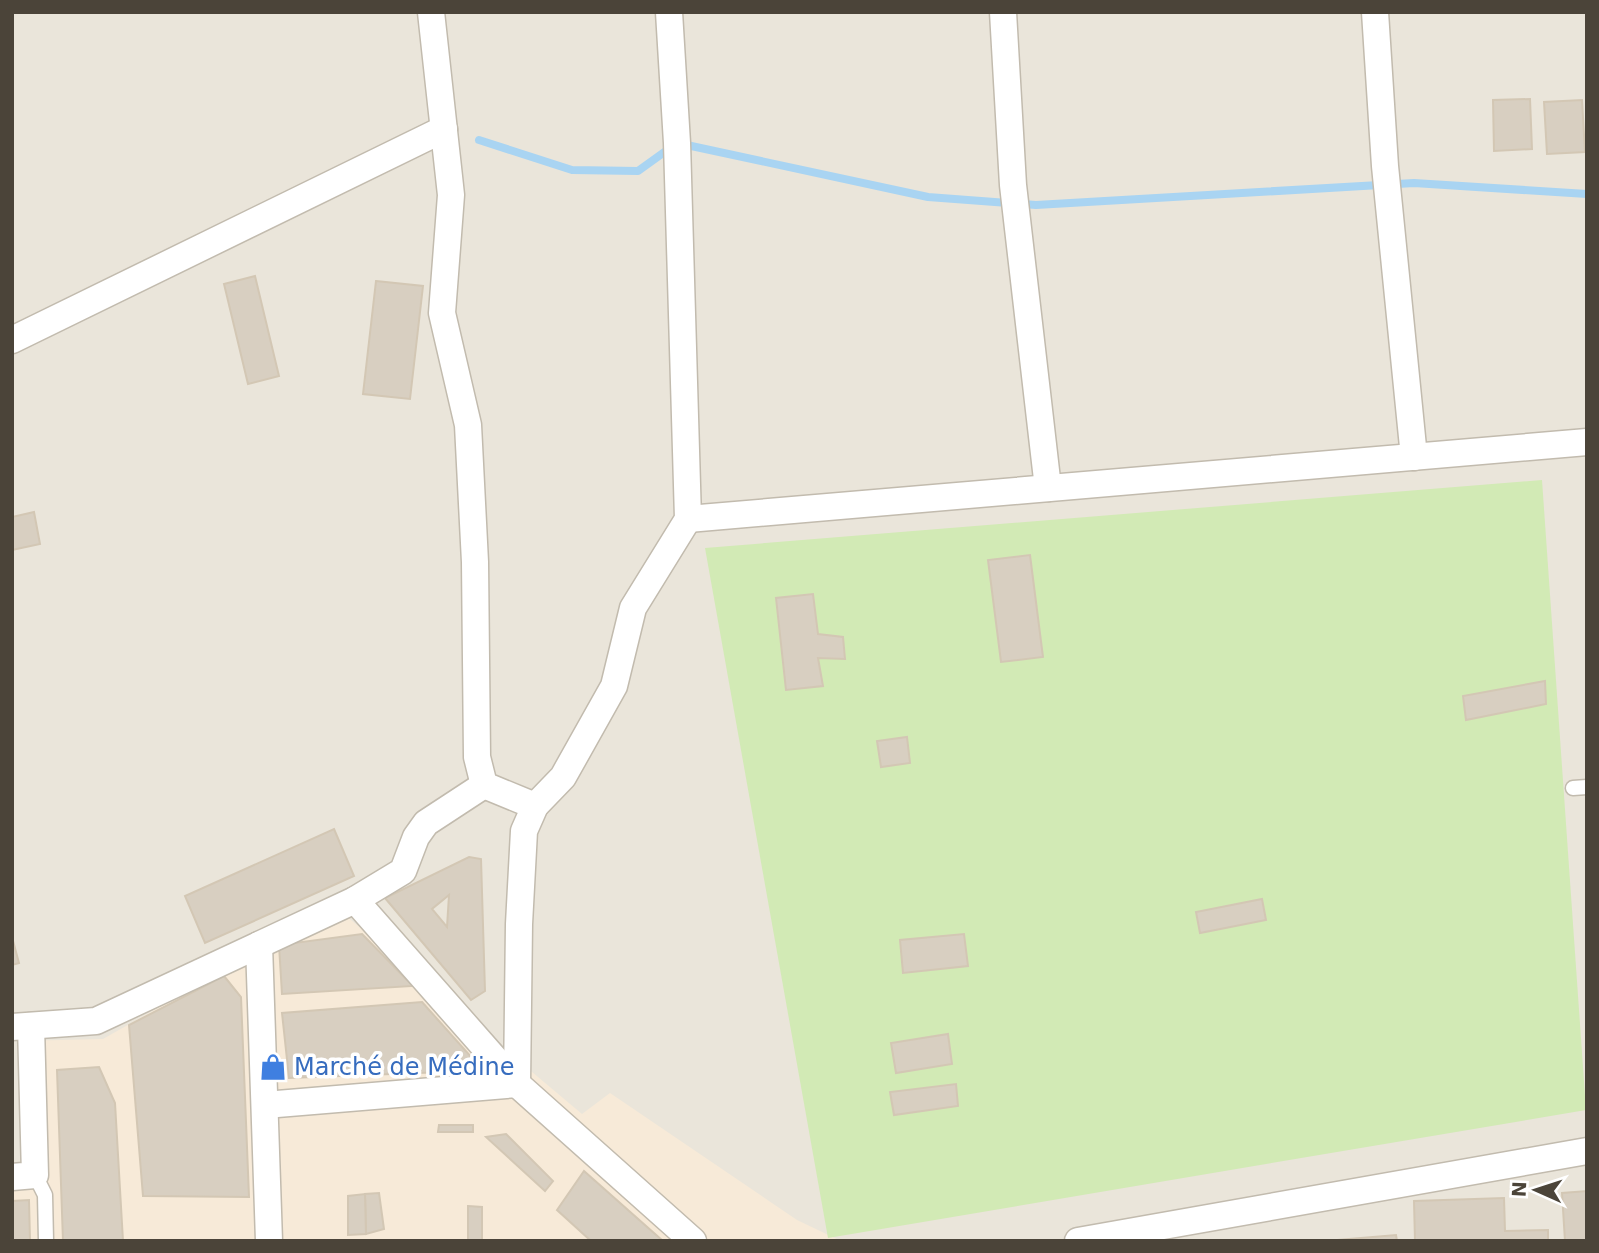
<svg xmlns="http://www.w3.org/2000/svg" width="1599" height="1253" font-family="'DejaVu Sans',sans-serif">
<style>
.residential{fill:#eae5da}
.commercial{fill:#f7ead8}
.green{fill:#d2eab5}
.lines{fill:none;stroke-linecap:round;stroke-linejoin:round}
.stream{stroke:#a9d4f2;stroke-width:8}
.building{fill:#d8cfc1;stroke:#d3c7b4;stroke-width:2;fill-rule:evenodd}
.service-casing{stroke:#c2bbae;stroke-width:17}
.minor-casing{stroke:#c2bbae;stroke-width:29}
.service{stroke:#fff;stroke-width:14}
.minor{stroke:#fff;stroke-width:26}
.labels{text-anchor:middle;stroke-width:7;stroke-linejoin:round;paint-order:stroke}
.shop-label{font-size:24px;fill:#366cbe;stroke:#fff;text-anchor:start}
</style>
<rect width="100%" height="100%" fill="#f6f3ec"/>
<rect class="residential" x="12" y="12" width="1575" height="1229"/>
<path class="commercial" d="M345,915L582,1114L610,1093L797,1220L841,1241H12V1190L26,1189L20,1041L103,1039L241,961Z"/>
<path class="green" d="M1542,480L1586,1110L828,1238L705,548Z"/>
<g class="lines">
<g class="stream">
<path d="M479,140L572,170L638,171L670,148"/>
<path d="M682,144L928,197L1036,205L1414,183L1587,194"/>
</g>
</g>
<g class="building">
<path d="M1530,99L1532,149L1494,151L1493,100Z"/>
<path d="M1582,100L1585,152L1547,154L1544,102Z"/>
<path d="M255,276L279,376L248,384L224,284Z"/>
<path d="M376,281L423,286L410,399L363,394Z"/>
<path d="M34,512L40,544L12,550V517Z"/>
<path d="M1030,555L1043,657L1001,662L988,560Z"/>
<path d="M813,594L818,634L843,637L845,659L818,658L823,686L786,690L776,598Z"/>
<path d="M1545,681L1546,704L1466,720L1463,696Z"/>
<path d="M907,737L910,763L881,767L877,741Z"/>
<path d="M334,829L354,876L205,943L185,896Z"/>
<path d="M469,857L481,859L485,991L471,1000L385,898ZM449,895L447,927L432,909Z"/>
<path d="M1262,899L1266,920L1200,933L1196,912Z"/>
<path d="M362,934L413,986L282,994L279,945Z"/>
<path d="M964,934L968,966L903,973L900,940Z"/>
<path d="M12,937L19,963L12,965Z"/>
<path d="M224,976L241,997L249,1197L143,1196L129,1025Z"/>
<path d="M422,1002L473,1059L470,1071L289,1078L282,1013Z"/>
<path d="M948,1034L952,1064L896,1073L891,1043Z"/>
<path d="M99,1067L115,1103L123,1241H63L57,1070Z"/>
<path d="M956,1084L958,1106L894,1115L890,1092Z"/>
<path d="M439,1125H473V1132H438Z"/>
<path d="M506,1134L553,1181L545,1191L486,1137Z"/>
<path d="M584,1171L663,1241H591L557,1210Z"/>
<path d="M1587,1191V1241H1565L1562,1193Z"/>
<path d="M379,1193L384,1229L366,1234L365,1194Z"/>
<path d="M365,1194L366,1234L348,1235V1196Z"/>
<path d="M1504,1198L1505,1231L1548,1230V1241H1415L1414,1201Z"/>
<path d="M29,1200L30,1241H12V1201Z"/>
<path d="M468,1206L482,1207V1241H468Z"/>
<path d="M1396,1235L1397,1241H1338V1240Z"/>
</g>
<g class="lines">
<defs>
<g id="service">
<path d="M1573,788L1587,787"/>
<path d="M35,1175L45,1195L46,1241"/>
</g>
<g id="minor">
<path d="M431,12L451,195L442,313L468,425L475,562L477,757L484,785L535,806"/>
<path d="M1003,12L1013,185L1048,488"/>
<path d="M1375,12L1385,166L1414,457"/>
<path d="M12,340L444,129"/>
<path d="M688,519L1587,442"/>
<path d="M355,900L517,1084L693,1241"/>
<path d="M259,945L269,1241"/>
<path d="M12,1027L96,1021L355,900L403,871L416,837L426,823L484,785"/>
<path d="M265,1105L517,1084L519,924L524,831L535,806L563,777L614,686L633,608L688,519L677,143L669,12"/>
<path d="M12,1177L35,1175L31,1026"/>
<path d="M1078,1241L1587,1151"/>
</g>
</defs>
<use href="#service" class="service-casing"/>
<use href="#minor" class="minor-casing"/>
<use href="#service" class="service"/>
<use href="#minor" class="minor"/>
</g>
<defs>
<symbol id="shop-bare" viewBox="-9 -9 18 18"><path d="M-5-2.5h2.3a2.7 3.5 0 0 1 5.4 0H5L5.5 6h-11ZM-1.5-2.5h3a1.5 2.3 0 0 0-3 0Z" fill="#3f7fe0" stroke="#fff" stroke-width="2.5" paint-order="stroke"/></symbol>
</defs>
<g fill-rule="evenodd">
<use href="#shop-bare" x="254" y="1048" width="38" height="38"/>
</g>
<g class="labels">
<g class="shop-label">
<text x="294" y="1075">Marché de Médine</text>
</g>
</g>
<rect width="1599" height="1253" fill="none" stroke="#4b4439" stroke-width="28"/>
<g transform="translate(1536 1190) rotate(273)" stroke="#ffffff" stroke-width="5" paint-order="stroke">
<path d="M0-5L12 26L0 18L-12 26Z" fill="#4b4439"/>
<text y="-10" font-size="19" font-weight="bold" text-anchor="middle" fill="#4b4439">N</text>
</g>
</svg>
